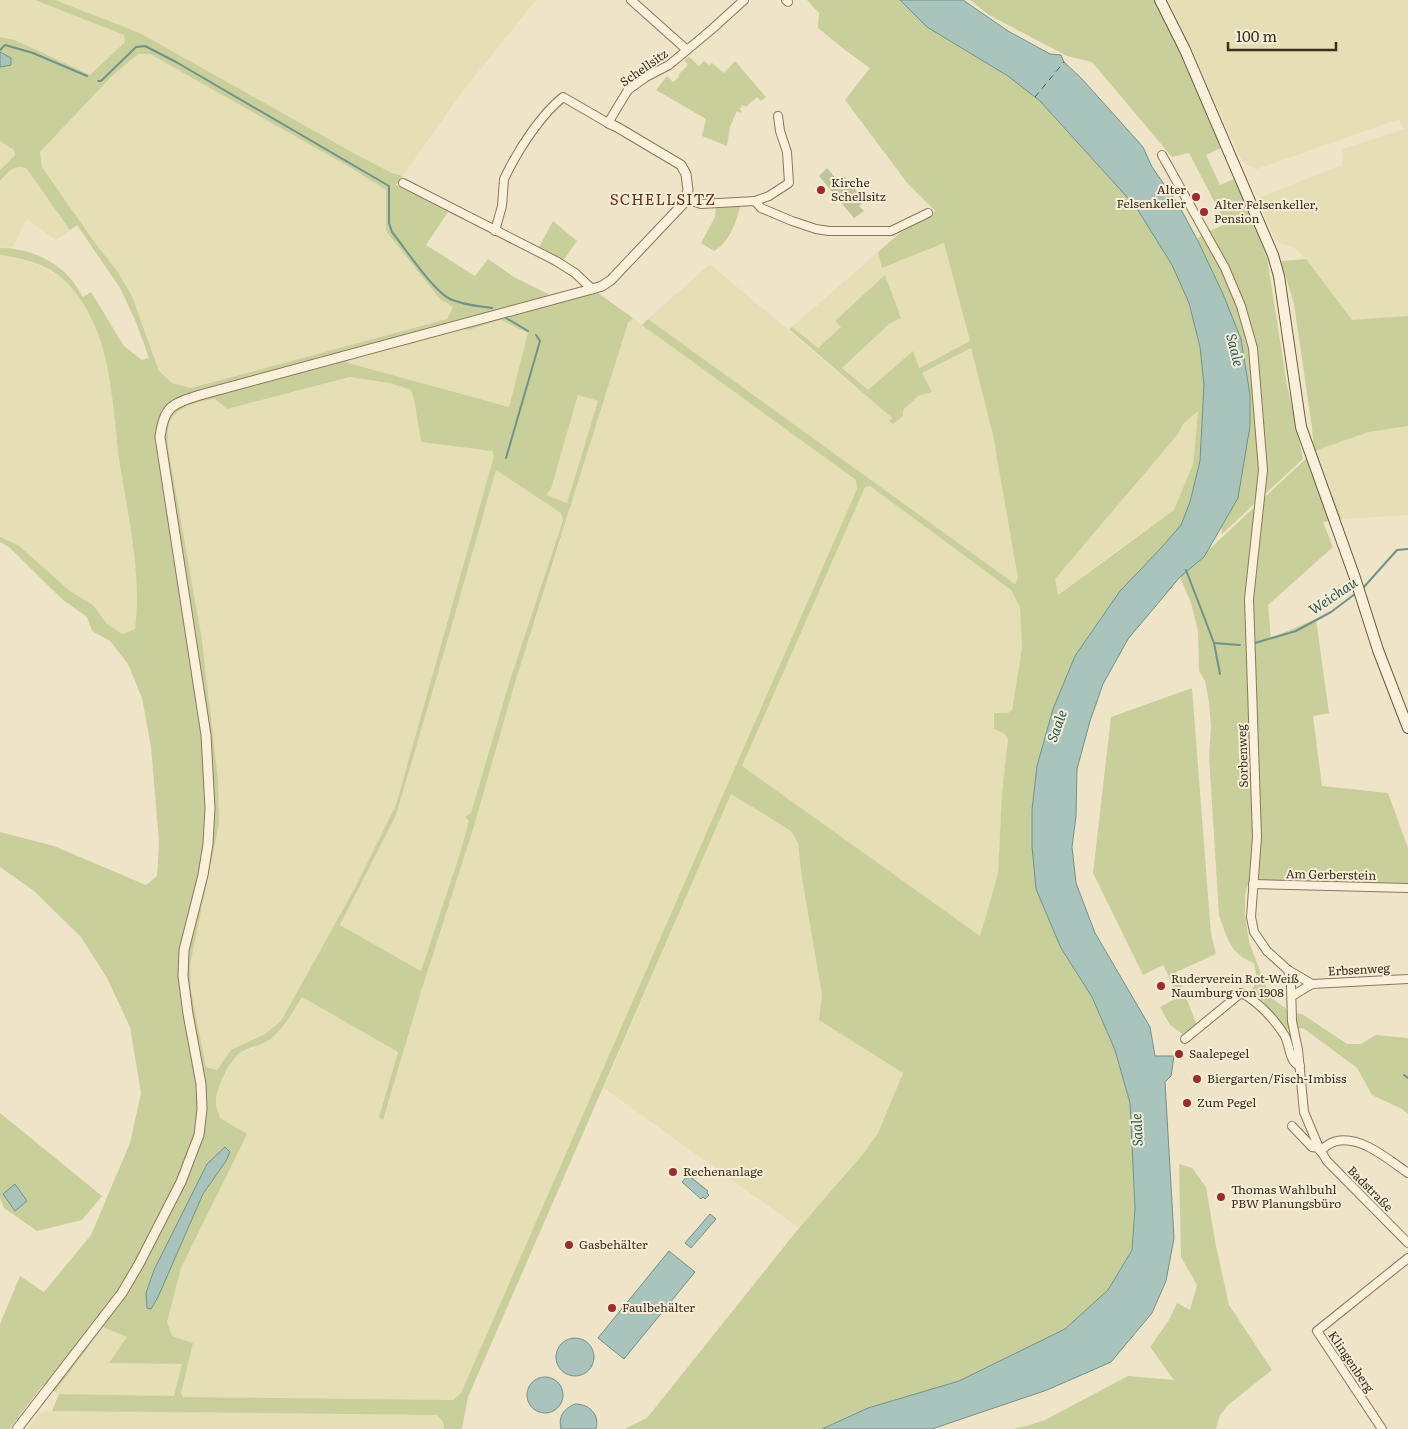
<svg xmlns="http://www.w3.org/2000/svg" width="1408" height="1429" font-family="Literata,serif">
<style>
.farmland{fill:#e6deb5}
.green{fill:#c9cf9b;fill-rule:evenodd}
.cemetery{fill:#bfc49a}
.water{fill:#a9c4bc;stroke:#6f938a}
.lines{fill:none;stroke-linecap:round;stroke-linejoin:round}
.stream{stroke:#6f938a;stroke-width:2}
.ferry{stroke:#2f5d5a;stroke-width:1;stroke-dasharray:6 5;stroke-linecap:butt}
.minor-casing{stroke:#8d765c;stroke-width:10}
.tertiary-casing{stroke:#8d765c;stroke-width:11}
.secondary-casing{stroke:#6f573f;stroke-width:12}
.minor{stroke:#faf1dc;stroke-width:8}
.tertiary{stroke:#faf1dc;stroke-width:9}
.secondary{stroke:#faf1dc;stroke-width:10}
.poi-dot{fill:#9e2a2b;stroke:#f7eed8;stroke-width:2}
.labels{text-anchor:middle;stroke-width:4;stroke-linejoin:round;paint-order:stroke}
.street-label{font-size:12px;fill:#3d2e20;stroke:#f7eed8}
.poi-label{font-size:12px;fill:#3d2e20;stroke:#f7eed8;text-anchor:start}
.water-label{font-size:14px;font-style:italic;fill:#2f5d5a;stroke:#f7eed8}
.quarter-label{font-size:15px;letter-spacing:1px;fill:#6b2e1e;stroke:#f7eed8}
</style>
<rect width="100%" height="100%" fill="#f0e4c8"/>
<g class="farmland">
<path d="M0,0H35L124,35L125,42L90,75L15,40L0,37Z"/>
<path d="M55,0H536L462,92L403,176L392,173L357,155L140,33Z"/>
<path d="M1168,0H1408V316L1352,321L1298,250L1280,243L1274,237L1258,198L1342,165L1343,149L1404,129L1399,119L1257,169L1247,165L1240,157Z"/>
<path d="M138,54H150L351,168L386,190V231L439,298L453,307L447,319L191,388L172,383L159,371L132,296L117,271L95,243L42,167L40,152L112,76Z"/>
<path d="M0,141L14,150L15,155L0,170Z"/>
<path d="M20,166L27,169L34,176L70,230L56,240L27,219L13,247L0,248V181L14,167Z"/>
<path d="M944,242L970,341L918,368L912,352L868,390L842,368L889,324L901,318L835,321L841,327L818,348L792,327L878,252L883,268Z"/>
<path d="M0,255L17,258L41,266L62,278L80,299L95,325L111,379L120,464L138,577V611L135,629L123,634L107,624L93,605L70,591L18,545L0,537Z"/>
<path d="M710,264L892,418L918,396L932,392L922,373L971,348L993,435L1011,531L1018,578L1015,584L648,319Z"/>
<path d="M633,318L856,480L857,489L461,1393L453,1400L183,1397L181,1393L193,1343L172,1336L167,1322L181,1268L203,1220L220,1118L216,1103L218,1088L232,1061L240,1053L254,1048L283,1026L302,997L398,1052L379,1117L383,1119L421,992L474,826L514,686L564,529L607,386L628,323Z"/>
<path d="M501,320L529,333L509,407L348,363L345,360L462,328L468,330Z"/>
<path d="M351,377L389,383L411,390L414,399L421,442L492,451L494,456L396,805L355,888L281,1021L265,1034L231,1050L217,1070L206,1067L191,991L190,965L219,824L218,779L202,640L169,453L167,428L175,414L186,406L205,400L215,399L227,409Z"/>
<path d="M578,395L598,401L567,503L546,495L551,489Z"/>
<path d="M1198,410L1193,464L1174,510L1108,557L1057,595L1054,579L1178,434L1183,424Z"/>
<path d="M1408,426V515L1342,519L1314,451L1369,432Z"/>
<path d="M496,470L561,513L563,520L509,683L471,813L465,817L469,820L460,853L421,971L340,925L396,815L445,649Z"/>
<path d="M870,486L1011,590L1020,607L1022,648L1012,710L1008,713H994L1008,739L1002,793L998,874L980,936L741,767L865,487Z"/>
<path d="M731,794L791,831L798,843L802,879L822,994L819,1020L903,1072L878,1133L863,1154L799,1228L604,1088Z"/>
<path d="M103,1327L128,1337L109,1363L182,1364L174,1396L59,1394L55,1392Z"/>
<path d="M52,1411L437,1415L444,1422V1429H27L39,1414L44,1412Z"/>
</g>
<g class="green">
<path d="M35,0H55L140,33L357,155L392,173L403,176L396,185L448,212L426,245L475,276L488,259L514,277L562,301L598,293L633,318L628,323L514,686L474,826L421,992L383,1120L379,1117L398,1052L302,997C293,1011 284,1029 269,1040C260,1046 250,1047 241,1052C230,1059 215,1090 216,1103C216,1108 219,1113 220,1118L247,1134L181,1268L167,1322L172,1336L193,1343L181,1393L183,1397L453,1400L461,1393L857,489L856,480L642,325L648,319L1015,584L1018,578L993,435L971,348L922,373L932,392L918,396L903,410V416L893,424L889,421L892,418L789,329L792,327L818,348L841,327L835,321L885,275L901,318L889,324L842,368L868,390L913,351L919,368L970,341L944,243L882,268L878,252L901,232L935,211L908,184L845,100L870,68L845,50L818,28L819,13L807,0H900L927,27L1008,76L1040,101L1136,207L1172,265L1189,303L1200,347L1204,385L1200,461L1190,502L1181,525L1075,656L1053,709L1037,766L1032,810L1061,948L1092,997L1115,1050L1130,1103L1135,1208L1132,1249L1108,1290L1065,1329L959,1381L868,1408L822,1429H624L647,1418L799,1228L863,1154L878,1133L903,1073L819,1020L822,994L802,879L798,843L791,831L731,794L468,1397L462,1429H444L443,1422L437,1415L52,1411L59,1394L174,1396L182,1364L109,1363L127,1337L103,1327L55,1392L43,1385L9,1429H0V1324L20,1276L44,1292L91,1235L130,1143L141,1093L130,1027L107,978L81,937L34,891L0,867V832L54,846L146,885L157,876L159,842L151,747L142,698L128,664L110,641L92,631L87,617L63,600L9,547L0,542V537L18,545L70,591L93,605L107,624L123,634L135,629C142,576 129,523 121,471C111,406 115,329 63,279C47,264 21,258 0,255V248C24,247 54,259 70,278C75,283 79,291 83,297L91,292L124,346L142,360L149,358L136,322L120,288L77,225L70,230L27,169C14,163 9,172 0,181V170L15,155L14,150L0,141V67H4L5,54L0,52V37L15,40L90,75L125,42L124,35ZM138,54H150L351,168L386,190V231L439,298L453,307L447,319L191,388L172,383L159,371L132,296L117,271L95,243L42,167L40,152L112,76ZM501,320L528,333L509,407L348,363L345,360L462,328L468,330ZM350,377L389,383L411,390L414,399L421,442L492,451L494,456L396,805L355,888L281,1021L265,1034L231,1050L217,1070L206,1067L191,991L190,965L219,824L218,779L202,640L169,453C168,446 167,437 168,429C170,408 198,401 215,399L227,409ZM578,395L598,401L567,503L546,495L551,489ZM1198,411L1193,464L1174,510L1058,595L1055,579L1178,434L1183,424ZM496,470L561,513L563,520L509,683L471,813L465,817L469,821L460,853L421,971L340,925L396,815L445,649ZM870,486L1011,590L1020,607L1022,648L1012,710L1008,713H994V729L1005,734L1008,739L1002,793L998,874L980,936L742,766L865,487ZM207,1164L209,1187L203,1194L158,1297L146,1293L154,1270Z"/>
<path d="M970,0H1154L1186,64L1223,147L1206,155L1220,185L1236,178L1267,258L1287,385L1303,459L1222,534L1221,524L1238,498L1223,294L1197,239L1207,232L1226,224L1189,153L1172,157L1092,62L1067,56L989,15Z"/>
<path d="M689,57L699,66L704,61L709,65L712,63L724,73L735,61L766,97L761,101L757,97L746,107L743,105L739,109L742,111L741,113L737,111L730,127L727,146L702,136L706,119L656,90L667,76L673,82L679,77L678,75L688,65L684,60Z"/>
<path d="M716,207H740C736,223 729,243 714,251L701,243L715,217Z"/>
<path d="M553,221L577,241L563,261L538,249Z"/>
<path d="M1306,259L1352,320L1408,316V426L1369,432L1314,451L1342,519L1323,522L1333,547L1268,605L1271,638L1316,619L1329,713L1313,716L1322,786L1388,793L1408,848V883L1249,880L1245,895V914L1249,942L1270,997L1292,1013L1302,1014L1347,1044H1361L1376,1035L1408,1038V1114L1402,1109L1372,1095L1357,1068L1303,1028L1285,1030L1263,1001L1251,991L1257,980L1254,963C1230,954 1227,938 1219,915L1209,757L1211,727L1209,702L1205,681L1199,671L1198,631L1191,603L1180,577L1314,451L1312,428L1294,304L1281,261Z"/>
<path d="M1192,688L1211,934L1216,954L1176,972L1197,1025L1185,1036L1170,1025L1160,1007L1179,997L1163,965L1143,975L1093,873L1111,717Z"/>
<path d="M0,1113L102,1196L82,1220L37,1231L4,1208L0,1198Z"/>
<path d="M1179,1164L1192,1168L1206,1187L1216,1246L1229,1305L1272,1370L1228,1405L1220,1415L1216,1429H1013L1026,1426L1045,1420L1128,1376L1174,1380L1150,1347L1169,1320L1177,1303L1190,1310L1197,1285L1181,1257Z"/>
</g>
<path class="cemetery" d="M827,168L837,180L844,176L865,201L859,206L864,211L854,218L819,176Z"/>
<g class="water">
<path d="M900,0H963L1008,31L1050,54L1061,55L1064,62L1082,79L1143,147L1152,167L1178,204L1198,241L1223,294L1241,339L1250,395V426L1238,498L1204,557L1180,577L1128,639L1103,684L1090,721L1077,769L1076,816L1072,847L1076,883L1095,933L1150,1027L1155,1056H1174L1171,1076L1165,1082L1174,1238L1166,1281L1152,1313L1111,1362L1047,1390L932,1429H822L868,1408L959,1381L1065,1329L1108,1290L1132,1250L1135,1208L1130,1103L1115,1050L1092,997L1061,948L1036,889L1032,846V810L1037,766L1053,709L1075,656L1120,591L1161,548L1181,525L1190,502L1200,461L1204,385L1200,347L1189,303L1172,265L1136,207L1040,101L1008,76L927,27Z"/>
<path d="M0,52L11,58V65L0,67Z"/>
<path d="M225,1147L230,1152L226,1161L203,1194L158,1297L151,1309L147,1308L146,1293L154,1270L207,1164Z"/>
<path d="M688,1175L708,1191L707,1193L709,1195L705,1199L703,1197L701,1199L682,1182Z"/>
<path d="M15,1184L27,1201L15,1211L3,1194Z"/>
<path d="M710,1214L716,1219L691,1248L685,1243Z"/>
<path d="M669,1251L695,1272L624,1359L598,1338Z"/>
<circle cx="575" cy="1357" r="19"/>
<circle cx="545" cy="1395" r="18"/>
<path d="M575,1404C589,1404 600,1414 596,1429H561C558,1417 563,1409 575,1404Z"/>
</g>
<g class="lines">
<g class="stream">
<path d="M0,50L5,45L33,53L87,76"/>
<path d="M98,81H101L136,47L145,46L176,62L389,186V223L392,232C405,248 433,291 450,299C463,305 478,306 492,308"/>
<path d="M506,318L528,331"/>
<path d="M506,458L540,341L536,335"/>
<path d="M1186,570L1214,643L1220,674"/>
<path d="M1363,588L1397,550L1408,549"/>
<path d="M1214,643L1240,645"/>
<path d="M1255,643L1296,631L1331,612L1355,594"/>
<path d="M1404,1075L1408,1078"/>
</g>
<path class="ferry" d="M1035,97L1064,62"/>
<defs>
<g id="minor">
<path d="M631,0L687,50"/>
<path d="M786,0L788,2"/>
<path d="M1162,155L1225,268L1241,306L1253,348L1263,470L1249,599L1257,837L1251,917L1254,932L1267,951L1288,970L1312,984"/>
<path d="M403,183L556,261L575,273L592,289"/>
<path d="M685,199L701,204L755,201L761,208L792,221L816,229L829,231H891L928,213"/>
<path d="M755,201L769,196L789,183L787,152L780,131L778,116"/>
<path d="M495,231L502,206L504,179L509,169C522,144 542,114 563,97L608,123L628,90L646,77L669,65L711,30L744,0"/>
<path d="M1253,884L1408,888"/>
<path d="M1288,970L1291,985L1292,1021L1298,1050L1304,1112L1319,1148L1327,1161L1408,1243"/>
<path d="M1292,996L1312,984L1408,979"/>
<path d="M1185,1039L1241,993C1258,1001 1275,1020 1285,1036C1290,1046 1289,1062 1300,1066"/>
<path d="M1292,1126L1312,1147L1319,1148"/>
<path d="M1320,1151C1325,1147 1330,1142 1337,1141C1362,1136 1389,1160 1408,1173"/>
<path d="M1382,1429L1317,1331L1408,1258"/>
</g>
<path id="tertiary" d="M17,1429L122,1293L139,1264L181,1182L199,1135L202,1109L201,1084L188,1014L183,976L184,950L203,875L208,844L210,808L206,735L160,437C164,406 172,404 200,395L592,289L602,286L611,280L683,204L688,190L686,174L681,165L617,127L608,123"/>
<path id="secondary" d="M1160,0L1185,50L1273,255L1279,276L1301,427L1355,578L1378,650L1408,728"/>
</defs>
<use href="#minor" class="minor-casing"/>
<use href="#tertiary" class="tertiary-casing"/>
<use href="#secondary" class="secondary-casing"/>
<use href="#minor" class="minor"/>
<use href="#tertiary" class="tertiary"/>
<use href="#secondary" class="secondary"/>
</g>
<g class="poi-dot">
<circle cx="821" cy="190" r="5"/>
<circle cx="1196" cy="197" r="5"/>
<circle cx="1204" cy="212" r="5"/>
<circle cx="1161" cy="986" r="5"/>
<circle cx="1179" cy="1054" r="5"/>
<circle cx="1197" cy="1079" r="5"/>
<circle cx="1187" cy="1103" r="5"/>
<circle cx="673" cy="1172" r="5"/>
<circle cx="1221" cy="1197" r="5"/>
<circle cx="569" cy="1245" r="5"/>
<circle cx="612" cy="1308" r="5"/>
</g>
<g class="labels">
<g class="street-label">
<text transform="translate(644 68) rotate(-35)" y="4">Schellsitz</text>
<text transform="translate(1243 756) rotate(-92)" y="4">Sorbenweg</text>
<text transform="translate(1331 875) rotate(1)" y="4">Am Gerberstein</text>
<text transform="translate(1359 970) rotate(-3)" y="4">Erbsenweg</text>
<text transform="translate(1370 1189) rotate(45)" y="4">Badstraße</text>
<text transform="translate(1351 1362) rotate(56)" y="4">Klingenberg</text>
</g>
<g class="poi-label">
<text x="831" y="187">Kirche<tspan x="831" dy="14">Schellsitz</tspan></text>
<text x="1186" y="194" text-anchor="end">Alter<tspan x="1186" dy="14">Felsenkeller</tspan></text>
<text x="1214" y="209">Alter Felsenkeller,<tspan x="1214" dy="14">Pension</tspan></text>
<text x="1171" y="983">Ruderverein Rot-Weiß<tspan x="1171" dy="14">Naumburg von 1908</tspan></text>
<text x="1189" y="1058">Saalepegel</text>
<text x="1207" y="1083">Biergarten/Fisch-Imbiss</text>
<text x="1197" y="1107">Zum Pegel</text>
<text x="683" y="1176">Rechenanlage</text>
<text x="1231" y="1194">Thomas Wahlbuhl<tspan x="1231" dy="14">PBW Planungsbüro</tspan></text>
<text x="579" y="1249">Gasbehälter</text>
<text x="622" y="1312">Faulbehälter</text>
</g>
<g class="water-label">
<text transform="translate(1235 350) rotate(76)" y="5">Saale</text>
<text transform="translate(1333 596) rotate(-34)" y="5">Weichau</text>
<text transform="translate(1057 726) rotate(-70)" y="5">Saale</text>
<text transform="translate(1137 1130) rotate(-93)" y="5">Saale</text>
</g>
<g class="quarter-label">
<text x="663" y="205">SCHELLSITZ</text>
</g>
</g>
<path d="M1228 42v8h108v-8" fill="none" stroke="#3d2e20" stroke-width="2.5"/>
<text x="1236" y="42" font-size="15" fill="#3d2e20" stroke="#f7eed8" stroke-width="4" paint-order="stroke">100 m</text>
</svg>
